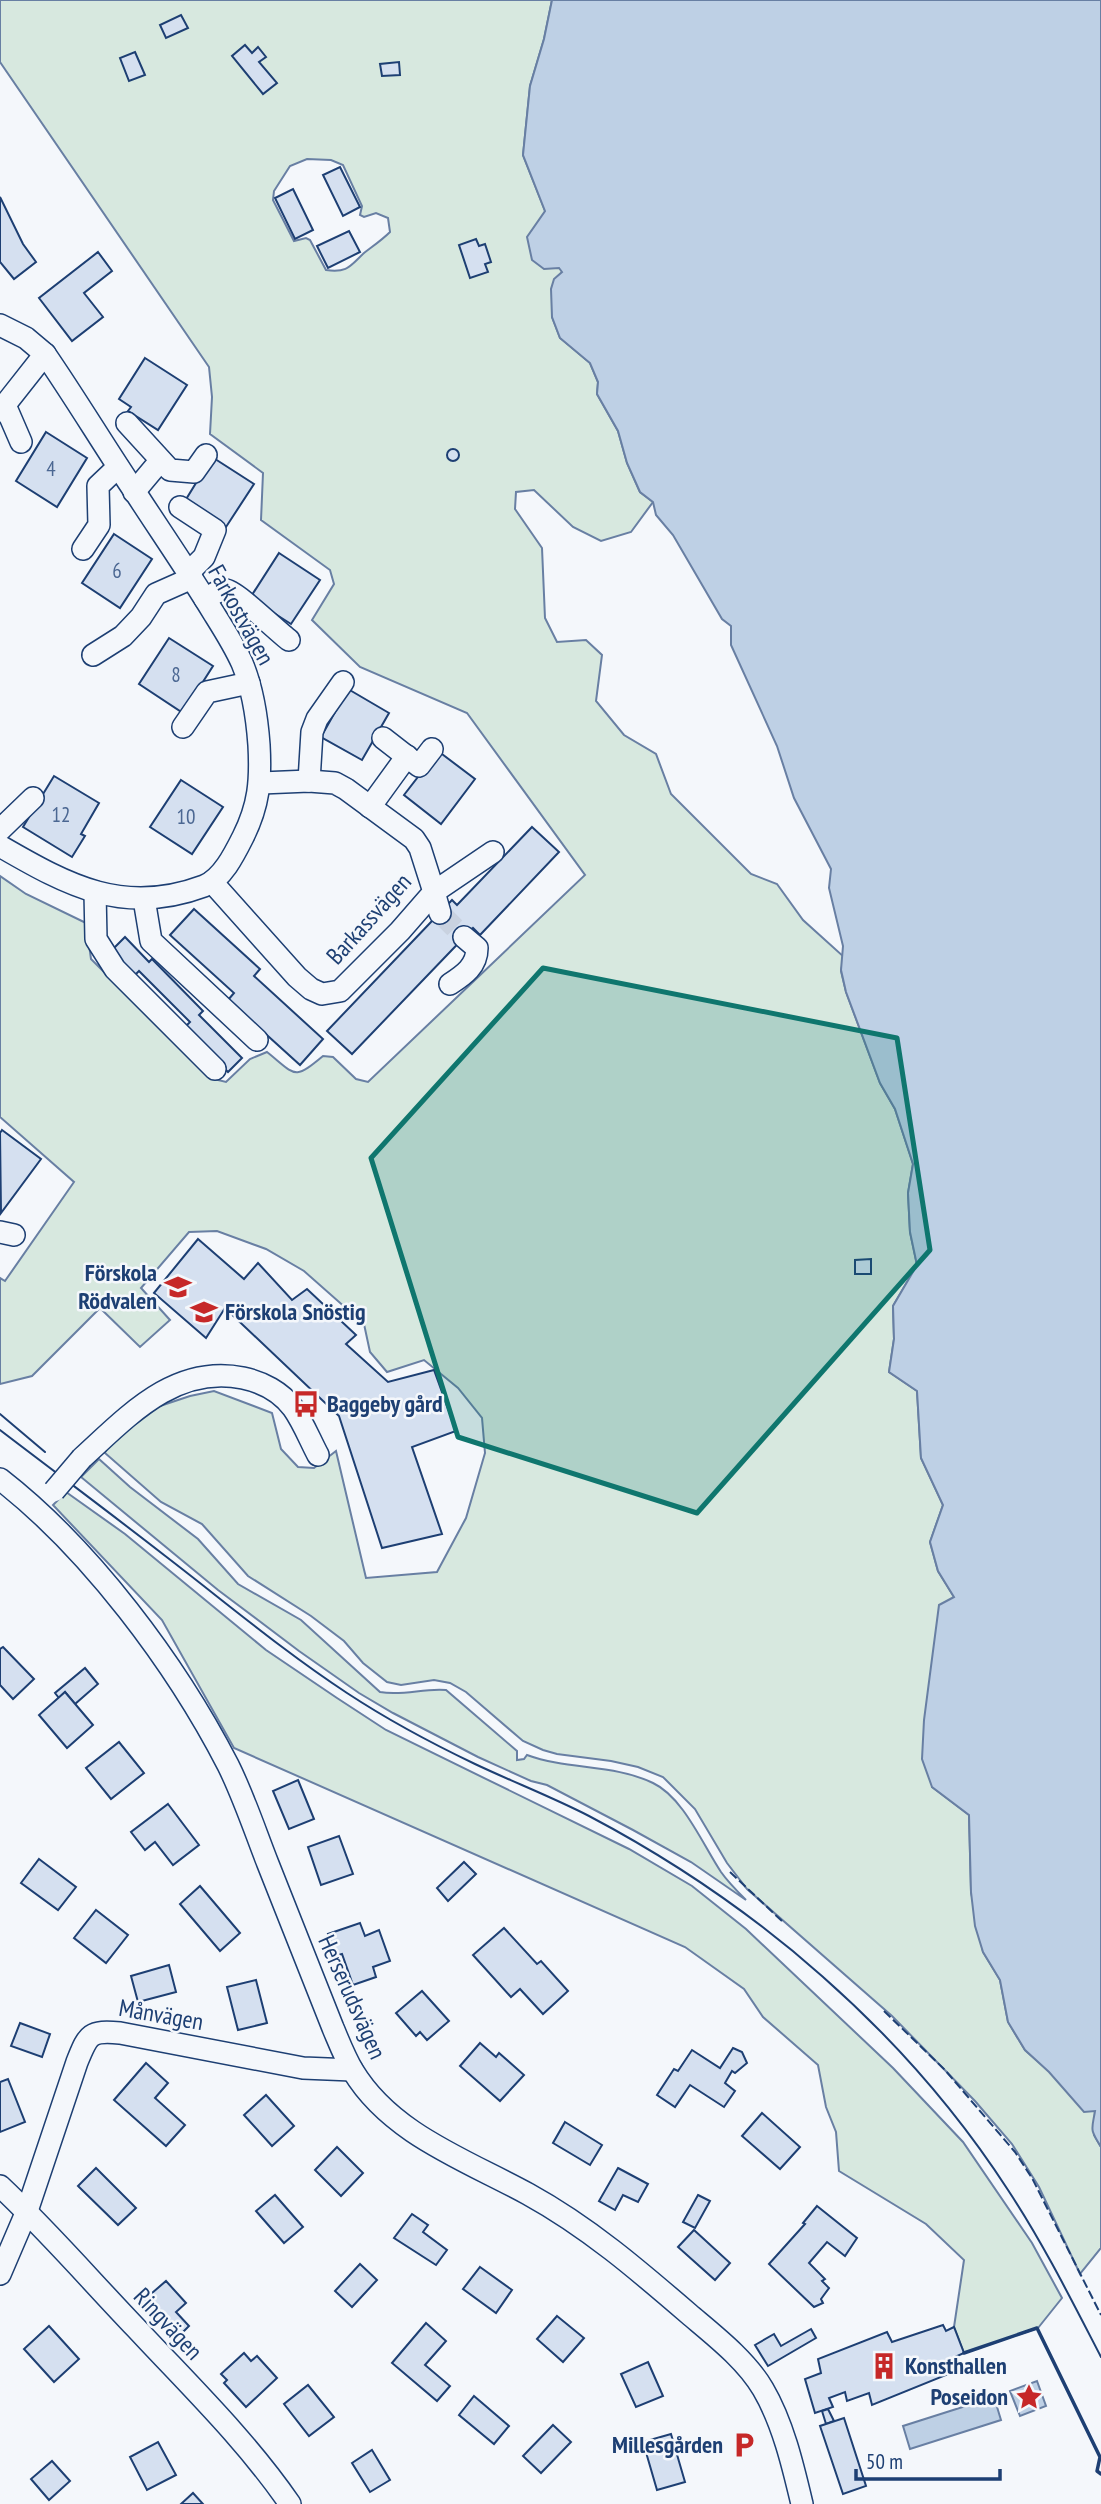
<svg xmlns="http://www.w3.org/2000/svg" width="1101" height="2504" font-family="'PT Sans Narrow',sans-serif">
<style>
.green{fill:#d7e8df;stroke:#687fa3;stroke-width:2;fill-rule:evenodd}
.water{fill:#bed0e5;stroke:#687fa3;stroke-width:2}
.building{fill:#d5e0f0;stroke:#1d3f73;stroke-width:2}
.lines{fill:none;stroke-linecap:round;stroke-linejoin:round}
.minor-tunnel{stroke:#c9d2e0;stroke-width:21;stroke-dasharray:21 10;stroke-linecap:butt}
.minor-casing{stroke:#1d3f73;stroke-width:24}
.minor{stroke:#f4f7fb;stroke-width:21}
.tram{stroke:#1d3f73;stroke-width:2}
.minor-bridge-casing{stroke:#1d3f73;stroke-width:24;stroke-linecap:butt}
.minor-bridge{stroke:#f4f7fb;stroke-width:21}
.fence{stroke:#1d3f73;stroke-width:2;stroke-dasharray:9 3.5;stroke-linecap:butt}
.wall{stroke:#1d3f73;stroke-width:3.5}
.marked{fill:#0f766e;fill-opacity:0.2;stroke:#0f766e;stroke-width:5;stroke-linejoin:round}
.labels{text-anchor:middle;stroke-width:5;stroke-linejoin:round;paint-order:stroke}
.number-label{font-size:21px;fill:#4b6792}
.street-label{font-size:24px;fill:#1d3f73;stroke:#f4f7fb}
.poi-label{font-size:24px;font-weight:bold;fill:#1d3f73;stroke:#f4f7fb;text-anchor:end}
</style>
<rect width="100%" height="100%" fill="#f4f7fb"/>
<g class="green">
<path d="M0,0H552L544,39L530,86L523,155L545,211L562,272L552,317L560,338L590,363L598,382L597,394L618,431L627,463L640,492L653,502L631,532L601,541L573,527L534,490L516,492L515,509L542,548L545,618L557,642L586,640L602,655L596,701L624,735L656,754L671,794L751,874L777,884L803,920L844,957L841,971L846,992L880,1083L895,1109L913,1164L908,1193L910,1232L917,1265L893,1306L894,1339L889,1372L917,1391L921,1458L943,1505L930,1542L938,1571L954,1597L932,1787L969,1815L971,1892L983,1952L1000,1980L1008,2022L1025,2050L1095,2111L1094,2135L1101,2147V2248L1080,2274L1039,2187L1012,2144L975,2101L892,2016L747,1889L727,1863L695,1809L663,1777L638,1767L611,1761L557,1754L543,1750L523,1741L466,1692L450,1683L434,1680L401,1685L387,1682L363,1663L344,1641L311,1616L248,1576L202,1524L161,1502L105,1453L108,1445L151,1409L190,1396L214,1391L272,1413L281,1449L298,1467L314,1468L336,1451L366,1578L437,1572L466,1518L485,1453L482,1418L458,1388L424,1360L387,1372L370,1352L364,1324L304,1271L266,1249L217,1231L189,1232L141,1288L170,1320L140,1347L100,1308L32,1376L0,1384V1278L5,1281L74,1182L0,1117V876L26,894L86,923L91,959L210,1078L226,1082L250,1059L267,1052C296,1075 293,1081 323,1056L333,1057L356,1079L368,1082L585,875L467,713L360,667L312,620L334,584L330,570L261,520L263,473L210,434L212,397L209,367L0,62ZM307,159L331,160L343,165L362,206L360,215L364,217L376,213L388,218L390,232C382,240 373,246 364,253C350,266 348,273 326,270L310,240L306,238L294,241L273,200L274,191L290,166Z"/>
<path d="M99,1459L130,1487L198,1539L238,1584L301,1620L380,1692C404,1696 423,1688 446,1690L517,1751V1760L524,1759L527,1755C568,1770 614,1764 653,1783C683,1797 703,1845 721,1872C728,1882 737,1891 746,1900L691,1862L633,1830L547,1785L531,1781L478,1757L393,1713L359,1693L299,1651L218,1590L81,1477Z"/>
<path d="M66,1492L125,1534L266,1650L337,1698L386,1730L629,1849L692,1886L746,1929L893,2068L963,2142L1032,2243L1062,2298L1038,2328L964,2353L954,2327L964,2260L926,2224L839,2171L836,2132L826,2107L818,2065L763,2017L744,1989L685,1947L234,1748L162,1620L53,1505Z"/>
</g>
<g class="water">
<path d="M552,0H1101V2147C1089,2128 1092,2130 1095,2111L1084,2112L1049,2072L1025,2050L1008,2022L1000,1980L983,1952L975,1926L971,1892L969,1815L932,1787L922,1759L924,1720L939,1605L954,1597L938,1571L930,1542L943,1505L921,1458L917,1391L889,1372L894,1339L893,1306L917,1265L910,1232L908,1193L913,1164L895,1109L880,1083L846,992L841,970L843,946L829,888L831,869L794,798L777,746L731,645V626L722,619L673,535L656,515L653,502L640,492L627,463L618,431L597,394L598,382L590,363L560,338L552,317L551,289L554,279L562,272L559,268L544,269L532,260L527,237L545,211L523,155L530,86L544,39Z"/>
<path d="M1037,2381L1046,2406L1020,2416L1010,2391Z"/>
<path d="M994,2397L1001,2420L910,2449L903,2426Z"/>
</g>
<g class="building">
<path d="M181,15L188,28L166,38L160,25Z"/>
<path d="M245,45L252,53L258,47L266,57L259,62L277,83L263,94L232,56Z"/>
<path d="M135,52L145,75L129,81L120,58Z"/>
<path d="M399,62L400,75L382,76L380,64Z"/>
<path d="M340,167L360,207L343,216L323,175Z"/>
<path d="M293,189L313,230L295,239L275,198Z"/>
<path d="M0,197L23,244L36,262L14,279L0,262Z"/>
<path d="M349,231L360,252L328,268L317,246Z"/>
<path d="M476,239L479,246L485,244L491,262L485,264L488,272L470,278L459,245Z"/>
<path d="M98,252L112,271L84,293L103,317L72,341L39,298Z"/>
<path d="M145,358L187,385L158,430L128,411L131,407L119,399Z"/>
<path d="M46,432L87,458L57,507L16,481Z"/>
<circle cx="453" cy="455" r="6"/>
<path d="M212,457L254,484L226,527L185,501Z"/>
<path d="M114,534L152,559L120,608L82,583Z"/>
<path d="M279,553L320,580L291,624L250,598Z"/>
<path d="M169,638L213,666L183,713L139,684Z"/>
<path d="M348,689L389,713L362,760L321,737Z"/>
<path d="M438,751L475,779L441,824L404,795Z"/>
<path d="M54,776L99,803L81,834L85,836L72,857L23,827Z"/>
<path d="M181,780L223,807L192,854L150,827Z"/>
<path d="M532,827L559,852L480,935L473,928L352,1054L327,1031L452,900L457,905Z"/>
<path d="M194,909L260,969L254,976L323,1039L300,1065L228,1000L234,993L170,935Z"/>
<path d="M125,937L149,962L152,959L203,1011L199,1015L242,1058L228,1072L184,1028L190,1022L139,971L135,975L111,951Z"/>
<path d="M2,1130L41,1159L1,1213L0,1133Z"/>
<path d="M198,1239L244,1279L258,1263L292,1300L307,1289L356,1335L346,1344L388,1382L434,1370L456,1431L412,1447L442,1534L382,1548L339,1416L225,1308L206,1338L154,1293Z"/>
<path d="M871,1259V1274H855V1260Z"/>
<path d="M3,1647L34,1679L13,1699L0,1685V1649Z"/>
<path d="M85,1668L98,1684L75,1704L65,1692L59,1698L55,1693Z"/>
<path d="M65,1692L93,1725L67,1748L39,1715Z"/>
<path d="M119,1742L144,1773L111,1799L86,1768Z"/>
<path d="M298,1780L314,1819L289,1829L273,1791Z"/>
<path d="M168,1804L199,1845L173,1865L155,1842L145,1850L131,1832Z"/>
<path d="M339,1836L353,1874L321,1885L308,1847Z"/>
<path d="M39,1859L76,1887L58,1910L21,1883Z"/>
<path d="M464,1862L476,1874L448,1901L437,1888Z"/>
<path d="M200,1886L240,1933L220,1951L180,1904Z"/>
<path d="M96,1910L128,1935L106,1963L74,1938Z"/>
<path d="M360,1923L365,1936L379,1930L390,1961L373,1967L376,1977L353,1985L342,1954L335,1956L328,1934Z"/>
<path d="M504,1928L537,1964L541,1961L568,1991L543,2014L520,1989L511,1997L473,1955Z"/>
<path d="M169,1965L176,1992L138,2002L131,1976Z"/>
<path d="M256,1980L267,2023L238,2030L227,1987Z"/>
<path d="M422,1991L449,2021L427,2040L420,2032L416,2036L396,2013Z"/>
<path d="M20,2023L50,2034L42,2057L11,2046Z"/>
<path d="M480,2043L496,2057L499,2053L524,2075L500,2101L460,2066Z"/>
<path d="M733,2048L742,2052L747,2063L735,2073L732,2071L725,2083L735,2091L724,2107L690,2085L675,2107L657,2095L674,2069L678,2071L692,2050L720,2068Z"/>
<path d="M146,2063L168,2083L155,2098L185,2125L166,2146L114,2100Z"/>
<path d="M8,2079L25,2122L0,2132V2082Z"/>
<path d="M266,2095L294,2126L272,2146L244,2115Z"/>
<path d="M762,2113L800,2147L780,2169L742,2136Z"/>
<path d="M565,2122L602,2145L590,2165L553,2143Z"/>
<path d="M337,2147L363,2173L341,2196L315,2170Z"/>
<path d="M96,2168L136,2208L118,2225L78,2186Z"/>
<path d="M618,2168L648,2184L638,2202L623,2195L615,2210L599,2201Z"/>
<path d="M275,2195L303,2227L284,2243L256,2211Z"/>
<path d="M698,2195L710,2201L695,2228L683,2222Z"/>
<path d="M817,2206L857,2238L845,2256L827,2242L809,2263L825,2279L822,2281L829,2288L821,2299L823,2303L814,2307L769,2264L805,2224L803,2223Z"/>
<path d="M412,2214L428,2225L423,2232L447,2250L436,2265L394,2238Z"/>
<path d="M694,2230L730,2263L715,2280L678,2247Z"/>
<path d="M360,2264L377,2280L352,2307L335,2291Z"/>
<path d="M480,2267L512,2290L496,2313L463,2289Z"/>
<path d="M166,2281L186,2303L176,2312L189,2326L179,2336L145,2299Z"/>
<path d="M557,2316L584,2338L563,2362L537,2339Z"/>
<path d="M426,2323L446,2341L425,2365L450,2386L437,2401L392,2363Z"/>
<path d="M943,2325L946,2331L954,2327L964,2353L948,2360L951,2373L872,2405L869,2393L847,2401L845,2392L829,2398L833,2407L815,2413L805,2379L821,2373L818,2359L887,2332L892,2342Z"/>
<path d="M49,2326L79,2359L54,2382L24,2349Z"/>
<path d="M811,2329L816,2338L768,2366L755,2345L774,2334L781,2346Z"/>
<path d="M244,2353L251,2361L257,2356L277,2378L246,2407L224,2383L227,2380L221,2374Z"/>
<path d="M648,2362L663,2396L636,2407L621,2374Z"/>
<path d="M308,2385L334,2417L309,2436L284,2404Z"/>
<path d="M474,2396L509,2426L494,2444L459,2415Z"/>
<path d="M828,2409L834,2421L826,2424L822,2411Z"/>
<path d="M844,2418L866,2486L843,2494L820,2426Z"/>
<path d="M553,2425L571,2442L541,2473L523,2456Z"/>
<path d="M671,2434L685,2482L657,2490L643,2442Z"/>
<path d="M158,2442L176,2475L147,2490L130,2457Z"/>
<path d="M372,2450L390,2480L370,2492L352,2463Z"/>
<path d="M52,2461L70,2481L49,2500L31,2479Z"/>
<path d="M193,2493L203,2504H181Z"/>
</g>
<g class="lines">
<path class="minor-tunnel" d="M440,913L464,937"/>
<defs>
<g id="minor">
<path d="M0,325L26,338L45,354C76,399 104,446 135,492C161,532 188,571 213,612C223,628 234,645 242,663C253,689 257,717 259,745C261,781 259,805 243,837C234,855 222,879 204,886C124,916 69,886 0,846"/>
<path d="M5,405L21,442"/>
<path d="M0,411L45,354"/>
<path d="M127,423L170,470L194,472L206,455"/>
<path d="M134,492L160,461"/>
<path d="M180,507L215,530L204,557L189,572"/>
<path d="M83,549L99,525L98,486L118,467"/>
<path d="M205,599C211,596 219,589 226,590C235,590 278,632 289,640"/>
<path d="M93,655L123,636L141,617L156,594L192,578"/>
<path d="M183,727L207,692L249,683"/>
<path d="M383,738L419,766L432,749"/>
<path d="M309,781L312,732L317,719L343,682"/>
<path d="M370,807L407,756"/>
<path d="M0,830L33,798"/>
<path d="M212,882L297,977L311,989L322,994L340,991L400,931L434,892L420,848L414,839L346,789L335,783L309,781L261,783"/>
<path d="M95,892L96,939L115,969L215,1069"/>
<path d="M144,899L151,941L257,1040"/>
<path d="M440,913L434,892L493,852"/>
<path d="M450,984C464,975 477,966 477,948L464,937"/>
<path d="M0,1232L14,1235"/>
<path d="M82,1458C128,1416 175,1364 243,1378C262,1382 281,1392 293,1408C303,1422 310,1440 318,1455"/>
<path d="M0,1479C90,1549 176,1664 228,1765C244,1797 255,1831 268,1864C290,1919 311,1973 333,2028C339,2042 345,2058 353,2071C391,2134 466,2160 528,2194C588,2227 638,2270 689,2314C715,2336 746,2360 763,2389C783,2423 793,2466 802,2504"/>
<path d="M0,2186C48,2231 91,2281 136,2328C189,2385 246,2440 290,2504"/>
<path d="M0,2274L27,2211L77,2062C88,2035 89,2030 120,2033L303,2068L352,2070"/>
</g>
</defs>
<use href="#minor" class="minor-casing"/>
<use href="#minor" class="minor"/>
<g class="tram">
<path d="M0,1414L45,1452"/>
<path d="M0,1430C55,1472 110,1513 164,1555C224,1601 283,1651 347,1693C388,1720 431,1743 475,1764C513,1782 552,1797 589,1816C756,1904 905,2031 1008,2190C1043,2243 1072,2301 1101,2357"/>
</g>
<defs>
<path id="minor-bridge" d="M54,1491L82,1458"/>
</defs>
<use href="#minor-bridge" class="minor-bridge-casing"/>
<use href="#minor-bridge" class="minor-bridge"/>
<g class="fence">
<path d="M730,1872L784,1923"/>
<path d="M884,2011L945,2070L1015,2152L1032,2178L1101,2315"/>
</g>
<path class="wall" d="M964,2353L1037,2328L1100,2457L1097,2471L1101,2474"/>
</g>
<path class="marked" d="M543,968L897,1038L930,1250L697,1513L458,1437L371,1158Z"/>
<defs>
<symbol id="school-bare" viewBox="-9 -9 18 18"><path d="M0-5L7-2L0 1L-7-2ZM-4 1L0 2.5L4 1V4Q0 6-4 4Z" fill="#c62828" stroke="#f4f7fb" stroke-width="2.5" paint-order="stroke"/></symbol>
<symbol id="bus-bare" viewBox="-9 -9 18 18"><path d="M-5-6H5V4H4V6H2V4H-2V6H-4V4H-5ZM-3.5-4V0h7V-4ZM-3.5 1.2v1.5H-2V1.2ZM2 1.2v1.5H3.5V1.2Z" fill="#c62828" stroke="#f4f7fb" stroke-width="2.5" paint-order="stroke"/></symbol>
<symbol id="building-bare" viewBox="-9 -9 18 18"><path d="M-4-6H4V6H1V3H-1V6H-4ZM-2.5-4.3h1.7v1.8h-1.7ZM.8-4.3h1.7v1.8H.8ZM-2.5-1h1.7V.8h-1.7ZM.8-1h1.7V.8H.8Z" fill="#c62828" stroke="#f4f7fb" stroke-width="2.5" paint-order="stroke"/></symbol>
<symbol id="sight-bare" viewBox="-9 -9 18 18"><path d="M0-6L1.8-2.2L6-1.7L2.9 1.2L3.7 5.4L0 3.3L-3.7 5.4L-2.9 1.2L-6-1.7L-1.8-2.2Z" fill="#c62828" stroke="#f4f7fb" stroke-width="2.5" paint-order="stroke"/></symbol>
<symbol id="parking-bare" viewBox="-9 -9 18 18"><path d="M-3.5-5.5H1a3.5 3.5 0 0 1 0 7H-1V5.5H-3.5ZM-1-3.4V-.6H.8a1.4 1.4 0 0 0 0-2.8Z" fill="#c62828" stroke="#f4f7fb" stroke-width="2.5" paint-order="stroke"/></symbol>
</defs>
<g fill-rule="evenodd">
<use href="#school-bare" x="159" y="1268" width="38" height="38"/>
<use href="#school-bare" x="185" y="1293" width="38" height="38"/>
<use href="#bus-bare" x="287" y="1385" width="38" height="38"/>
<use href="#building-bare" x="865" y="2347" width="38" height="38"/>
<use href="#sight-bare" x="1010" y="2378" width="38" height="38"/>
<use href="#parking-bare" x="725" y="2426" width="38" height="38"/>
</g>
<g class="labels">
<g class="number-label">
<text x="51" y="476">4</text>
<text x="117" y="578">6</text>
<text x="176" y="682">8</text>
<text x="61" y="822">12</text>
<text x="186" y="824">10</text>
</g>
<g class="street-label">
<text transform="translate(241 615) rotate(61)" y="8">Farkostvägen</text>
<text transform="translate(369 919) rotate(-48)" y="8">Barkassvägen</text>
<text transform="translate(352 1997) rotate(66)" y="8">Herserudsvägen</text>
<text transform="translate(161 2015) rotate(10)" y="8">Månvägen</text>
<text transform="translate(168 2324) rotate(47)" y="8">Ringvägen</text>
</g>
<g class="poi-label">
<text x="157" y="1281">Förskola<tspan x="157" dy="28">Rödvalen</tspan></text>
<text x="225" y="1320" text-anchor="start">Förskola Snöstig</text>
<text x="327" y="1412" text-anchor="start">Baggeby gård</text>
<text x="905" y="2374" text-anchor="start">Konsthallen</text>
<text x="1008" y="2405">Poseidon</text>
<text x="723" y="2453">Millesgården</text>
</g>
</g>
<path d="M856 2469v10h144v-10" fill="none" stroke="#1d3f73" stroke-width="3.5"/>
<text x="866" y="2469" font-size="21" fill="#1d3f73" stroke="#f4f7fb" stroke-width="5" paint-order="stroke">50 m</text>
</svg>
